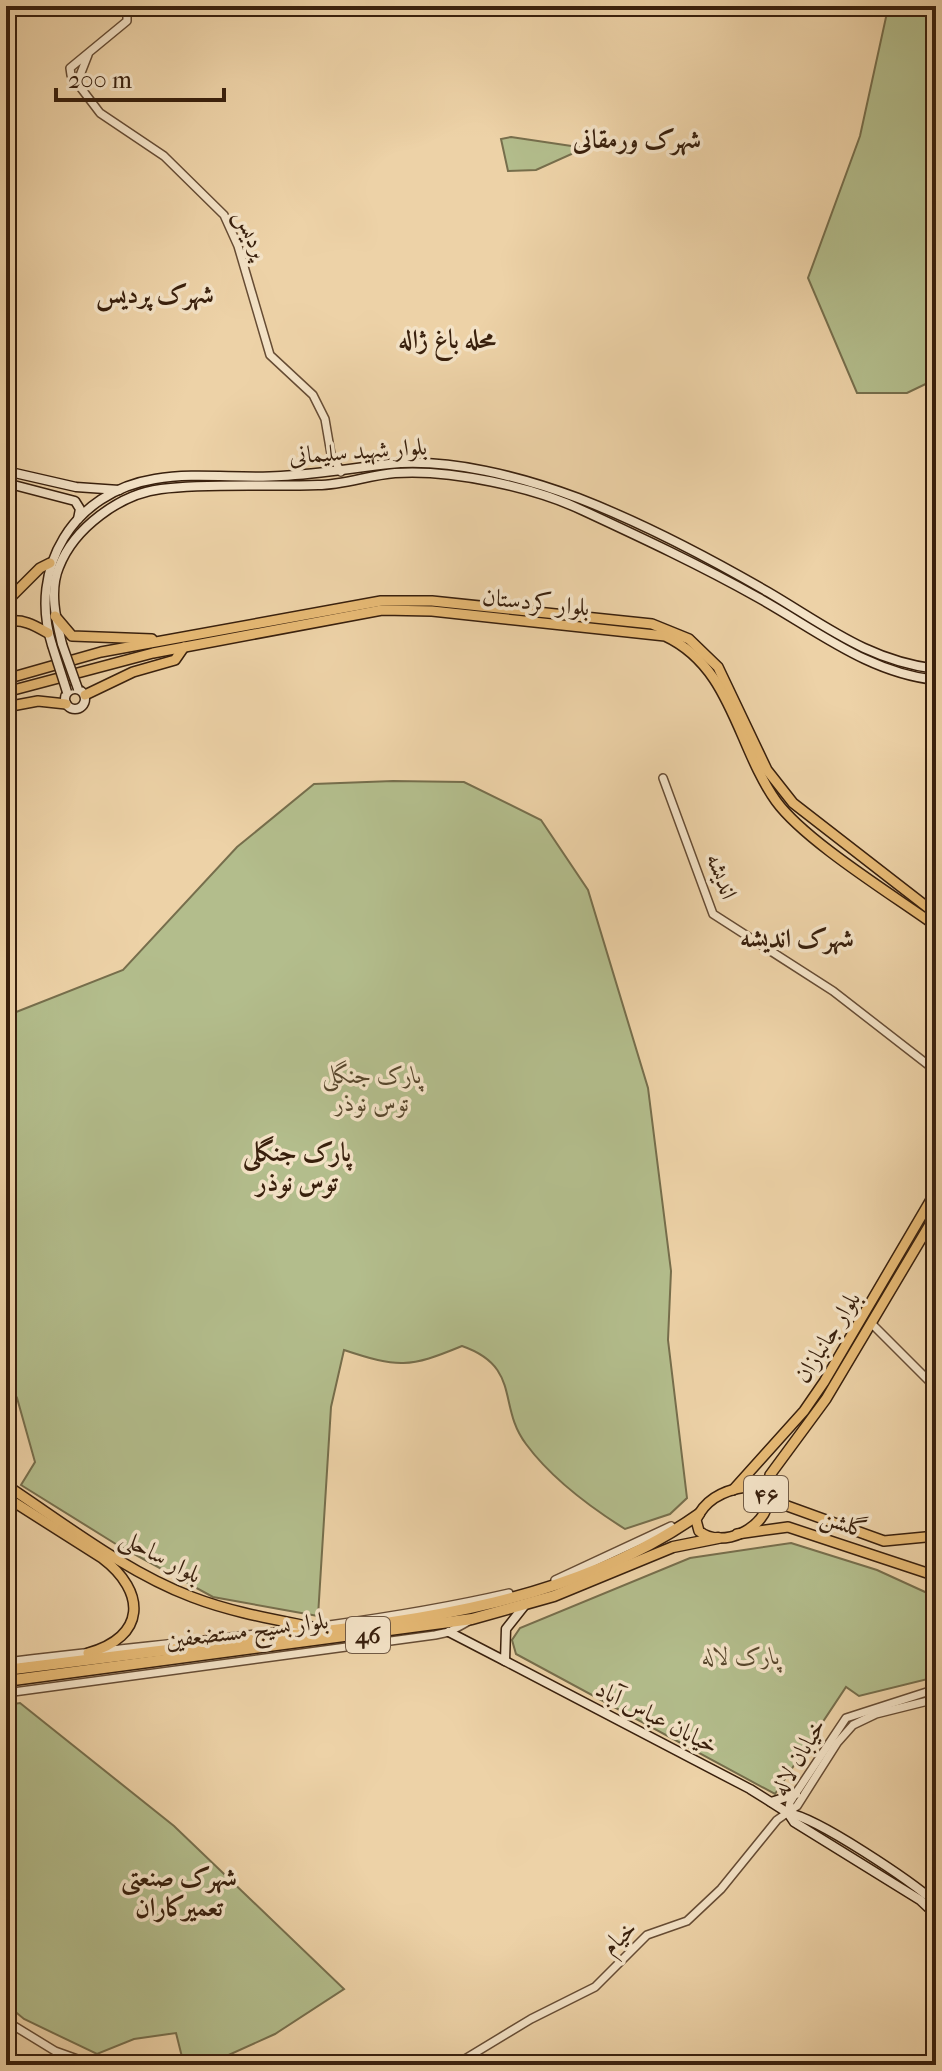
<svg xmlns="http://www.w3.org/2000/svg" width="942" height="2071" font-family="'IM FELL French Canon',Amiri,serif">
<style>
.green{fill:#b3bd8c;stroke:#766e4c;stroke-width:2}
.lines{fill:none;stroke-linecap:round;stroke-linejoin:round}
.tertiary-casing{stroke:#664c34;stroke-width:10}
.secondary-casing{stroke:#39200d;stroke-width:11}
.primary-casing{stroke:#39200d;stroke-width:12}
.trunk-casing{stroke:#39200d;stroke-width:13}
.tertiary{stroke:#f3e2c6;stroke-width:7}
.secondary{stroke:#f3e2c6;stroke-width:8}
.primary{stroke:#e6b974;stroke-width:9}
.trunk{stroke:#e6b974;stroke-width:10}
.secondary-bridge-casing{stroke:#39200d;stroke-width:11;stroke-linecap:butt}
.secondary-bridge{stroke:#f3e2c6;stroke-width:8}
.labels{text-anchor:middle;stroke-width:7;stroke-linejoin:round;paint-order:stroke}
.shield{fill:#f3e2c6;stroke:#715a44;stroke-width:2}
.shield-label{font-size:22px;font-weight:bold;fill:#39200d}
.street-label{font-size:24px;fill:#39200d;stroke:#f3e2c6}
.park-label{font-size:24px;font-style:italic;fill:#58472d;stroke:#f3e2c6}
.neighbourhood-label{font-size:26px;font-weight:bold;fill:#39200d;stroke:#f3e2c6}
</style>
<rect width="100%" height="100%" fill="#edd2a7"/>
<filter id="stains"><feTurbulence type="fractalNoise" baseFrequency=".0025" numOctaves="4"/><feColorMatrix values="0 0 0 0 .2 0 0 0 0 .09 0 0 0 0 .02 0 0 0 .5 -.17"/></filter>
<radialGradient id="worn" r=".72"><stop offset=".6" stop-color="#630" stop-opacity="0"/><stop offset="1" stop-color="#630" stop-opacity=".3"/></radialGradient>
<g class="green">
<path d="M896,6H936V379L907,393H857L808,278L860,136L888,8Z"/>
<path d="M511,137L585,148L536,170L508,171L501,139Z"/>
<path d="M393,781L464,782L541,820L588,890L648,1088L671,1271L668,1340L687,1498L670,1514L625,1529C590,1507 551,1478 526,1444C497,1406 522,1367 462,1346C409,1368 398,1368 344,1350L331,1407L318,1616L213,1597L119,1546L21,1485L35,1462L17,1398L6,1379V1016L123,970L237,847L314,784Z"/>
<path d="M791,1543L877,1570L936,1597V1677L859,1696L846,1687L775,1794L516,1654L512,1640L520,1628L690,1558Z"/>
<path d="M20,1703L174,1826L344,1989L275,2034L222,2058L183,2061L176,2033L134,2039L97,2054L24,2019L6,2004V1705Z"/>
</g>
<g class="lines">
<defs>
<g id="tertiary">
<path d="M127,6V21L70,68L71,75L100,113L164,156L224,215L238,246L270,355L313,395L325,419L331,454L341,472"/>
<path d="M77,83L88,55"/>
<path d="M663,778L713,914L833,991L936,1071"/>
<path d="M872,1324L936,1388"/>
<path d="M555,1580L671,1526"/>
<path d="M6,1662C174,1641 343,1631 509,1593"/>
<path d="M6,1693L435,1635L449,1632L469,1621"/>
<path d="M788,1813L790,1802L846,1718L936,1689"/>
<path d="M6,2021L55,2051L94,2065"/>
<path d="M455,2065L531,2019L595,1987L647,1935L687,1921L721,1889L777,1820L797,1806L837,1743L853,1725L876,1714L936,1699"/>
</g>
<g id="secondary">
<path d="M6,471L76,487L119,490"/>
<path d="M6,483L75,501L80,509L78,519"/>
<path d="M62,644C56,619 49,591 59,567C74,528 120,494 161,489C209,483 268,487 318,485C344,485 369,475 395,473C450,469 534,487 584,511C642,538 700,565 757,597C815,629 868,673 936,680"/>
<path d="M52,645C28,568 73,492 155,479C196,472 239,479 281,476C318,474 353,468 389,464C450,458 522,477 578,498C640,522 711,559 768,592C826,626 867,660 936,669"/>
<circle cx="75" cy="699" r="10"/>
<path d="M449,1632L505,1661L506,1629L525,1605"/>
<path d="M505,1661L750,1789L788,1813L794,1822L920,1900L936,1915"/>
<path d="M771,1802L796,1794"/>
<path d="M788,1813C818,1818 911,1881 936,1903"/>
</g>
<g id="primary">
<path d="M6,602L40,568L50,563"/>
<path d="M55,616L72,636L152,639"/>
<path d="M6,622C22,618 34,625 48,633"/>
<path d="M6,679L101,652L381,601H432L652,624L689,639L718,667L767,770L793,803L936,914"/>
<path d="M6,692L153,653L382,610L432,611L665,636C732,667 737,746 776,801C805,841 893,895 936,926"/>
<path d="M85,695L133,672L175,660L184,647"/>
<path d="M6,707L38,701L66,704"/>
<path d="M6,1485C65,1524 126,1572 192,1597C231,1612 272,1619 312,1627"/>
<path d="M746,1487L761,1490L768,1499C768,1528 721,1550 699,1531L696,1520C705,1499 725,1490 746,1487Z"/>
<path d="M733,1490L804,1411L824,1382L936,1191"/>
<path d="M766,1494L770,1475L826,1399L936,1214"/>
<path d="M6,1497L102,1558C147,1592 146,1637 88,1653"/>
<path d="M768,1499L884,1541L936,1536"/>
<path d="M737,1534L788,1527L936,1576"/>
</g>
<g id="trunk">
<path d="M6,1670C91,1659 175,1649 260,1639C412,1621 570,1605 699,1514"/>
<path d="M6,1681L472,1619L554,1596L673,1547L718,1538"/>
</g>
</defs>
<use href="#tertiary" class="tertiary-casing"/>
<use href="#secondary" class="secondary-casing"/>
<use href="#primary" class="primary-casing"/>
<use href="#trunk" class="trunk-casing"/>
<use href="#tertiary" class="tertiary"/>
<use href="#secondary" class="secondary"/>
<use href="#primary" class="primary"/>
<use href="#trunk" class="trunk"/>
<defs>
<g id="secondary-bridge">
<path d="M62,644L78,689"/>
<path d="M52,645L67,692"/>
</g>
</defs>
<use href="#secondary-bridge" class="secondary-bridge-casing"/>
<use href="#secondary-bridge" class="secondary-bridge"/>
</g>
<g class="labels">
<g class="shield">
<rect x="744" y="1476" width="44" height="36" rx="6"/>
<rect x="346" y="1617" width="44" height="36" rx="6"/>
</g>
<g class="shield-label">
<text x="766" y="1502">۴۶</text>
<text x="368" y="1643">46</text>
</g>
<g class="street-label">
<text transform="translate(252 234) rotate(67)" y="8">پردیس</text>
<text transform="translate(358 451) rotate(-4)" y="8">بلوار شهید سلیمانی</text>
<text transform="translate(536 602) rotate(6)" y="8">بلوار کردستان</text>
<text transform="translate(722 876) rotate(69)" y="8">اندیشه</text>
<text transform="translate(827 1337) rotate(-58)" y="8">بلوار جانبازان</text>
<text transform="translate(844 1523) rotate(19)" y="8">گلشن</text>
<text transform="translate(161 1556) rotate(28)" y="8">بلوار ساحلی</text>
<text transform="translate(247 1630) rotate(-7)" y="8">بلوار بسیج مستضعفین</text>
<text transform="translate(657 1717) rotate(27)" y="8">خیابان عباس آباد</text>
<text transform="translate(798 1757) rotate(-60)" y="8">خیابان لاله</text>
<text transform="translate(619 1937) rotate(-43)" y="8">خیام</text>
</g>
<g class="park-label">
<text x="372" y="1083">پارک جنگلی<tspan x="372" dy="28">توس نوذر</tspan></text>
<text x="741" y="1664">پارک لاله</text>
</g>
<g class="neighbourhood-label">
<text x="637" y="148">شهرک ورمقانی</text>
<text x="155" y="303">شهرک پردیس</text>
<text x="447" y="348">محله باغ ژاله</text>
<text x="797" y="947">شهرک اندیشه</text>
<text x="297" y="1161">پارک جنگلی<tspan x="297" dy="30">توس نوذر</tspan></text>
<text x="179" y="1886">شهرک صنعتی<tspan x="179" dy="30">تعمیرکاران</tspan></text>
</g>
</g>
<rect width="942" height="2071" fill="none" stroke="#edd2a7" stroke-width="32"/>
<rect x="8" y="8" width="926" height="2055" fill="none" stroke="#39200d" stroke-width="4"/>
<rect x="16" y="16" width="910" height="2039" fill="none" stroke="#39200d" stroke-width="2"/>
<path d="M56 88v12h168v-12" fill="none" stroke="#39200d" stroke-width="4"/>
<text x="68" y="88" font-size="24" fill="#39200d" stroke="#f3e2c6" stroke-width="6" paint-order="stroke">200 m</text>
<rect width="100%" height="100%" filter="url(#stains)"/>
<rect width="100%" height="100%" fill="url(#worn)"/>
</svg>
